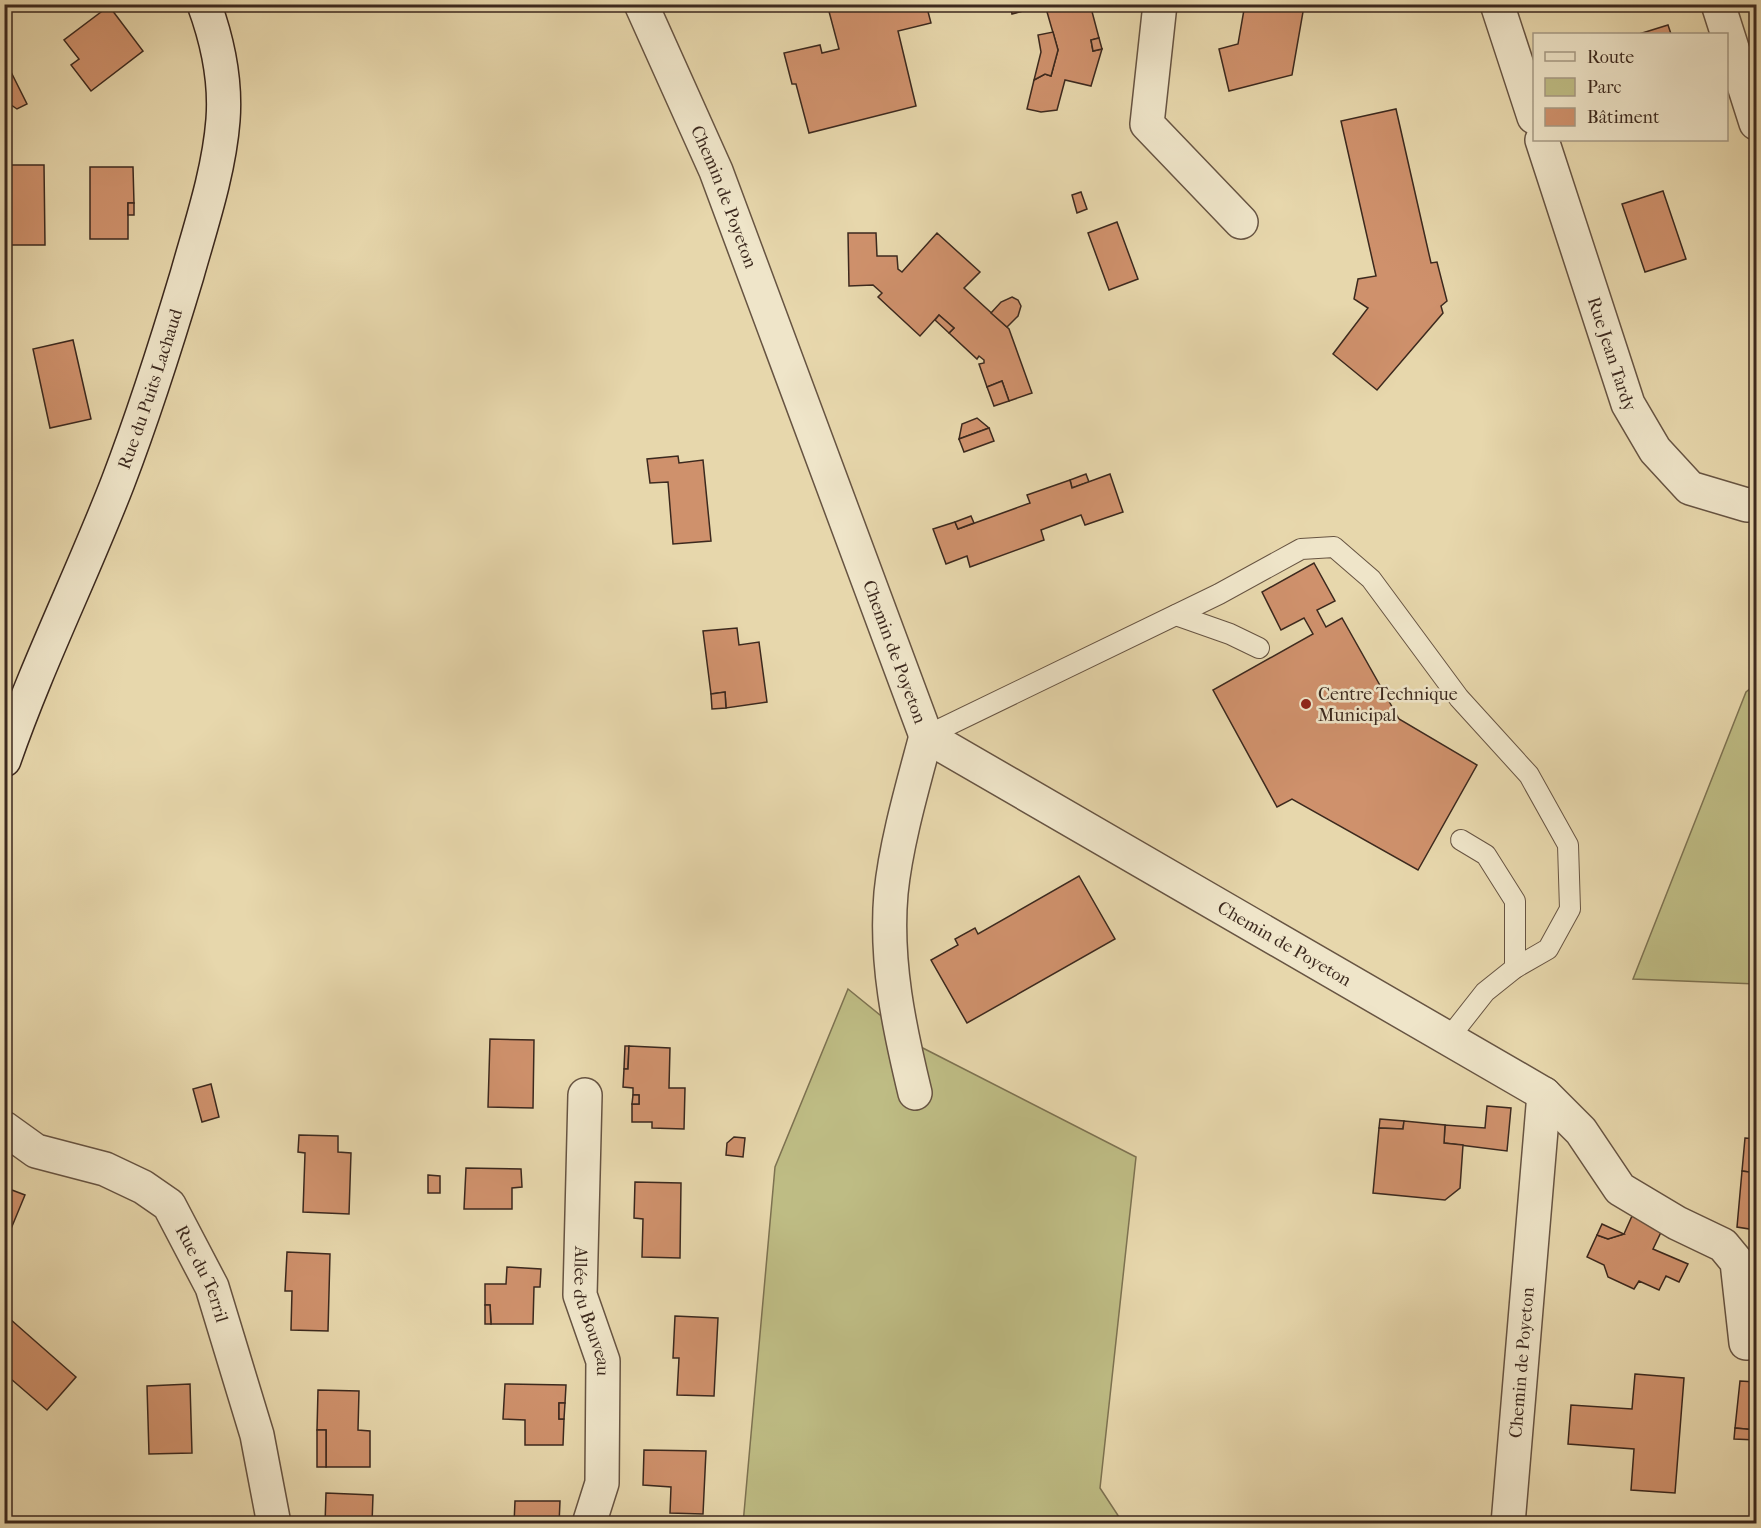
<svg xmlns="http://www.w3.org/2000/svg" width="1761" height="1528" font-family="'IM FELL French Canon',serif">
<style>
.green{fill:#bebc84;stroke:#7d7251;stroke-width:1.5}
.building{fill:#cf916c;stroke:#3c291e;stroke-width:1.5}
.lines{fill:none;stroke-linecap:round;stroke-linejoin:round}
.lane-casing{stroke:#675442;stroke-width:22}
.street-casing{stroke:#675442;stroke-width:36}
.secondary-casing{stroke:#3c291e;stroke-width:36}
.lane{stroke:#efe5c9;stroke-width:20}
.street{stroke:#efe5c9;stroke-width:33}
.secondary{stroke:#efe5c9;stroke-width:33}
.poi-dot{fill:#8f2418;stroke:#efe5c9;stroke-width:2}
.labels{text-anchor:middle;stroke-width:5;stroke-linejoin:round;paint-order:stroke}
.street-label{font-size:18px;fill:#3c291e;stroke:#efe5c9}
.poi-label{font-size:18px;fill:#3c291e;stroke:#efe5c9;text-anchor:start}
</style>
<rect width="100%" height="100%" fill="#e7d7ac"/>
<filter id="stains"><feTurbulence type="fractalNoise" baseFrequency=".00333" numOctaves="4"/><feColorMatrix values="0 0 0 0 .2 0 0 0 0 .09 0 0 0 0 .02 0 0 0 .5 -.17"/></filter>
<radialGradient id="worn" r=".72"><stop offset=".6" stop-color="#630" stop-opacity="0"/><stop offset="1" stop-color="#630" stop-opacity=".3"/></radialGradient>
<g class="green">
<path d="M1756,684V984L1633,979L1746,692Z"/>
<path d="M848,989L917,1045L1136,1157L1100,1488L1123,1523L743,1524L775,1167Z"/>
</g>
<g class="building">
<path d="M827,4H926L931,23L898,31L916,106L809,133L796,84H792L784,53L820,45L822,53L839,49Z"/>
<path d="M1010,4H1090L1099,38L1091,40L1093,51L1102,49L1091,86L1065,80L1057,110L1041,112L1027,109L1034,80L1045,74L1051,76L1058,50L1045,5L1012,14Z"/>
<path d="M1245,4H1310L1304,6L1292,75L1229,91L1219,49L1238,44Z"/>
<path d="M109,6L143,51L91,91L71,65L79,59L64,40Z"/>
<path d="M1668,25L1671,34H1639Z"/>
<path d="M1053,32L1058,50L1051,76L1045,74L1034,80L1041,52L1038,35Z"/>
<path d="M1099,38L1102,49L1093,51L1091,40Z"/>
<path d="M4,58L27,104L17,109L4,100Z"/>
<path d="M1396,109L1431,263L1437,262L1447,301L1441,306L1443,313L1377,390L1333,354L1368,308L1354,299L1358,279L1376,276L1341,121Z"/>
<path d="M4,165H44L45,245H7Z"/>
<path d="M90,167H133L134,203H128V239H90Z"/>
<path d="M1663,191L1686,259L1645,272L1622,204Z"/>
<path d="M1081,192L1087,209L1077,213L1072,195Z"/>
<rect x="4" y="202" width="3" height="43"/>
<rect x="128" y="203" width="6" height="12"/>
<path d="M1117,222L1138,279L1109,290L1088,233Z"/>
<path d="M848,233H876L877,256H897L898,269L902,272L937,233L980,272L964,288L1009,329L1032,393L1009,401L1002,381L987,387L979,364L984,363V360L979,356L977,359L949,333L954,328L939,315L920,336L878,297L882,293L873,285L849,286Z"/>
<path d="M1012,297L1018,300L1021,306L1018,316L1007,327L991,313L1001,302Z"/>
<path d="M939,315L954,328L949,333L935,320Z"/>
<path d="M73,340L91,419L50,428L33,349Z"/>
<path d="M1002,381L1009,401L994,406L987,387Z"/>
<path d="M977,418L989,428L959,439L962,424Z"/>
<path d="M989,428L994,441L964,452L959,439Z"/>
<path d="M678,456L679,463L703,460L711,541L673,544L668,482L650,483L647,459Z"/>
<path d="M1086,474L1089,482L1072,488L1070,480Z"/>
<path d="M1110,474L1123,512L1085,525L1081,515L1041,530L1044,540L970,567L967,556L946,564L933,529L955,522L958,529L1030,503L1027,495L1070,480L1072,488Z"/>
<path d="M971,516L974,523L958,529L955,522Z"/>
<path d="M1314,563L1335,601L1317,610L1326,627L1342,618L1399,719L1477,765L1418,870L1292,799L1277,807L1213,690L1313,634L1304,618L1281,630L1262,592Z"/>
<path d="M737,628L739,645L759,642L767,702L726,708L725,692L711,694L703,631Z"/>
<path d="M725,692L726,708L712,709L711,694Z"/>
<path d="M1079,876L1115,939L967,1023L931,960L958,945L955,939L975,928L978,934Z"/>
<path d="M490,1039L534,1040L533,1108L488,1107Z"/>
<path d="M625,1046H629L628,1069H624Z"/>
<path d="M629,1046L670,1048L669,1088H685L684,1129L652,1128V1122H632V1104H639V1095H633V1088L623,1087L624,1069H628Z"/>
<path d="M211,1084L219,1117L202,1122L193,1089Z"/>
<path d="M633,1095H639V1104H632Z"/>
<path d="M1487,1106L1511,1108L1507,1151L1444,1143L1445,1125L1485,1128Z"/>
<path d="M1380,1119L1404,1121L1403,1129L1379,1128Z"/>
<path d="M1404,1121L1445,1125L1444,1143L1463,1145L1460,1188L1445,1200L1373,1193L1379,1128L1403,1129Z"/>
<path d="M299,1135L338,1136V1152L351,1153L349,1214L303,1212L305,1153L298,1152Z"/>
<path d="M734,1137L745,1138L743,1157L726,1155L727,1143Z"/>
<path d="M1745,1138L1756,1139V1173L1742,1171Z"/>
<path d="M466,1168L521,1169L522,1187L512,1188V1209H464Z"/>
<path d="M1742,1171L1756,1173V1230L1737,1227Z"/>
<path d="M428,1175L440,1176V1193H428Z"/>
<path d="M635,1182L681,1183L680,1258L642,1257L643,1219L634,1218Z"/>
<path d="M4,1187L25,1195L8,1236L4,1234Z"/>
<path d="M1632,1216L1662,1230L1653,1249L1688,1264L1679,1282L1666,1276L1659,1290L1639,1281L1634,1289L1608,1277L1604,1265L1587,1257L1597,1235L1608,1239L1624,1234Z"/>
<path d="M1602,1224L1624,1234L1608,1239L1597,1235Z"/>
<path d="M287,1252L330,1254L328,1331L291,1330L292,1291H285Z"/>
<path d="M507,1267L541,1269L540,1287H534L533,1324H491L490,1305H485V1284H506Z"/>
<path d="M485,1305H490L491,1324H485Z"/>
<path d="M675,1316L718,1318L714,1396L677,1395L679,1358H673Z"/>
<path d="M10,1319L76,1377L47,1410L4,1373V1326Z"/>
<path d="M1635,1374L1684,1378L1675,1493L1631,1490L1634,1449L1568,1444L1571,1405L1632,1409Z"/>
<path d="M1740,1381L1756,1382V1430L1735,1428Z"/>
<path d="M190,1384L192,1453L149,1454L147,1386Z"/>
<path d="M505,1384L566,1385L565,1403H559V1419H564L563,1445H525V1420L503,1419Z"/>
<path d="M318,1390L359,1391L358,1430L370,1431V1467H326V1430H317Z"/>
<path d="M559,1403H565L564,1419H559Z"/>
<path d="M1735,1428L1756,1430V1440L1734,1439Z"/>
<rect x="317" y="1430" width="9" height="37"/>
<path d="M644,1450L706,1451L703,1514L670,1513L671,1487L643,1485Z"/>
<path d="M326,1493L373,1495L372,1524H325Z"/>
<path d="M515,1501H560L559,1524H514Z"/>
</g>
<g class="lines">
<defs>
<g id="lane">
<path d="M1176,615L1230,634L1259,648"/>
<path d="M926,736L1219,594L1301,549L1334,547L1371,579L1459,698L1529,775L1568,845L1570,909L1548,949L1515,968L1485,992L1448,1039"/>
<path d="M1461,840L1486,855L1515,901V968"/>
</g>
<g id="street">
<path id="s1" d="M641,4L716,171L926,736L1544,1094L1581,1131L1620,1189L1677,1223L1723,1245L1737,1262L1746,1343"/>
<path d="M1160,4L1147,124L1241,222"/>
<path d="M1497,4L1534,117"/>
<path d="M1718,4L1756,123"/>
<path id="s2" d="M1542,140L1628,404L1655,450L1690,488L1747,505L1756,504"/>
<path d="M915,1093C899,1027 885,961 891,893C896,843 913,785 926,736"/>
<path id="s3" d="M585,1095L580,1295L603,1361L602,1483L589,1524"/>
<path id="s4" d="M4,1128L36,1151L105,1169L143,1187L169,1205L212,1287L257,1435L274,1524"/>
<path id="s5" d="M1508,1524L1544,1094"/>
</g>
<g id="secondary">
<path id="s6" d="M4,760C37,665 82,575 118,482C144,414 166,345 187,275C201,225 219,172 223,120C226,80 218,42 204,4"/>
</g>
</defs>
<use href="#lane" class="lane-casing"/>
<use href="#street" class="street-casing"/>
<use href="#secondary" class="secondary-casing"/>
<use href="#lane" class="lane"/>
<use href="#street" class="street"/>
<use href="#secondary" class="secondary"/>
</g>
<circle class="poi-dot" cx="1306" cy="704" r="6"/>
<g class="labels">
<g class="street-label">
<text dy="6" stroke="none"><textPath href="#s1" startOffset="210">Chemin de Poyeton</textPath></text>
<text dy="6" stroke="none"><textPath href="#s2" startOffset="225">Rue Jean Tardy</textPath></text>
<text dy="6" stroke="none"><textPath href="#s6" startOffset="399">Rue du Puits Lachaud</textPath></text>
<text dy="6" stroke="none"><textPath href="#s1" startOffset="696">Chemin de Poyeton</textPath></text>
<text dy="6" stroke="none"><textPath href="#s1" startOffset="1200">Chemin de Poyeton</textPath></text>
<text dy="6" stroke="none"><textPath href="#s4" startOffset="261">Rue du Terril</textPath></text>
<text dy="6" stroke="none"><textPath href="#s3" startOffset="218">Allée du Bouveau</textPath></text>
<text dy="6" stroke="none"><textPath href="#s5" startOffset="162">Chemin de Poyeton</textPath></text>
</g>
<g class="poi-label">
<text x="1318" y="700">Centre Technique<tspan x="1318" dy="21">Municipal</tspan></text>
</g>
</g>
<rect width="1761" height="1528" fill="none" stroke="#e7d7ac" stroke-width="24"/>
<rect x="6" y="6" width="1749" height="1516" fill="none" stroke="#3c291e" stroke-width="3"/>
<rect x="12" y="12" width="1737" height="1504" fill="none" stroke="#3c291e" stroke-width="1.5"/>
<rect x="1533" y="33" width="195" height="108" fill="#efe5c9" stroke="#a79a85" stroke-width="1.5"/>
<rect x="1545" y="52" width="30" height="9" fill="#efe5c9" stroke="#a79a85" stroke-width="1.5"/>
<text x="1587" y="63" font-size="18" fill="#3c291e">Route</text>
<rect x="1545" y="78" width="30" height="18" fill="#bebc84" stroke="#a79a85" stroke-width="1.5"/>
<text x="1587" y="93" font-size="18" fill="#3c291e">Parc</text>
<rect x="1545" y="108" width="30" height="18" fill="#cf916c" stroke="#a79a85" stroke-width="1.5"/>
<text x="1587" y="123" font-size="18" fill="#3c291e">Bâtiment</text>
<rect width="100%" height="100%" filter="url(#stains)"/>
<rect width="100%" height="100%" fill="url(#worn)"/>
</svg>
